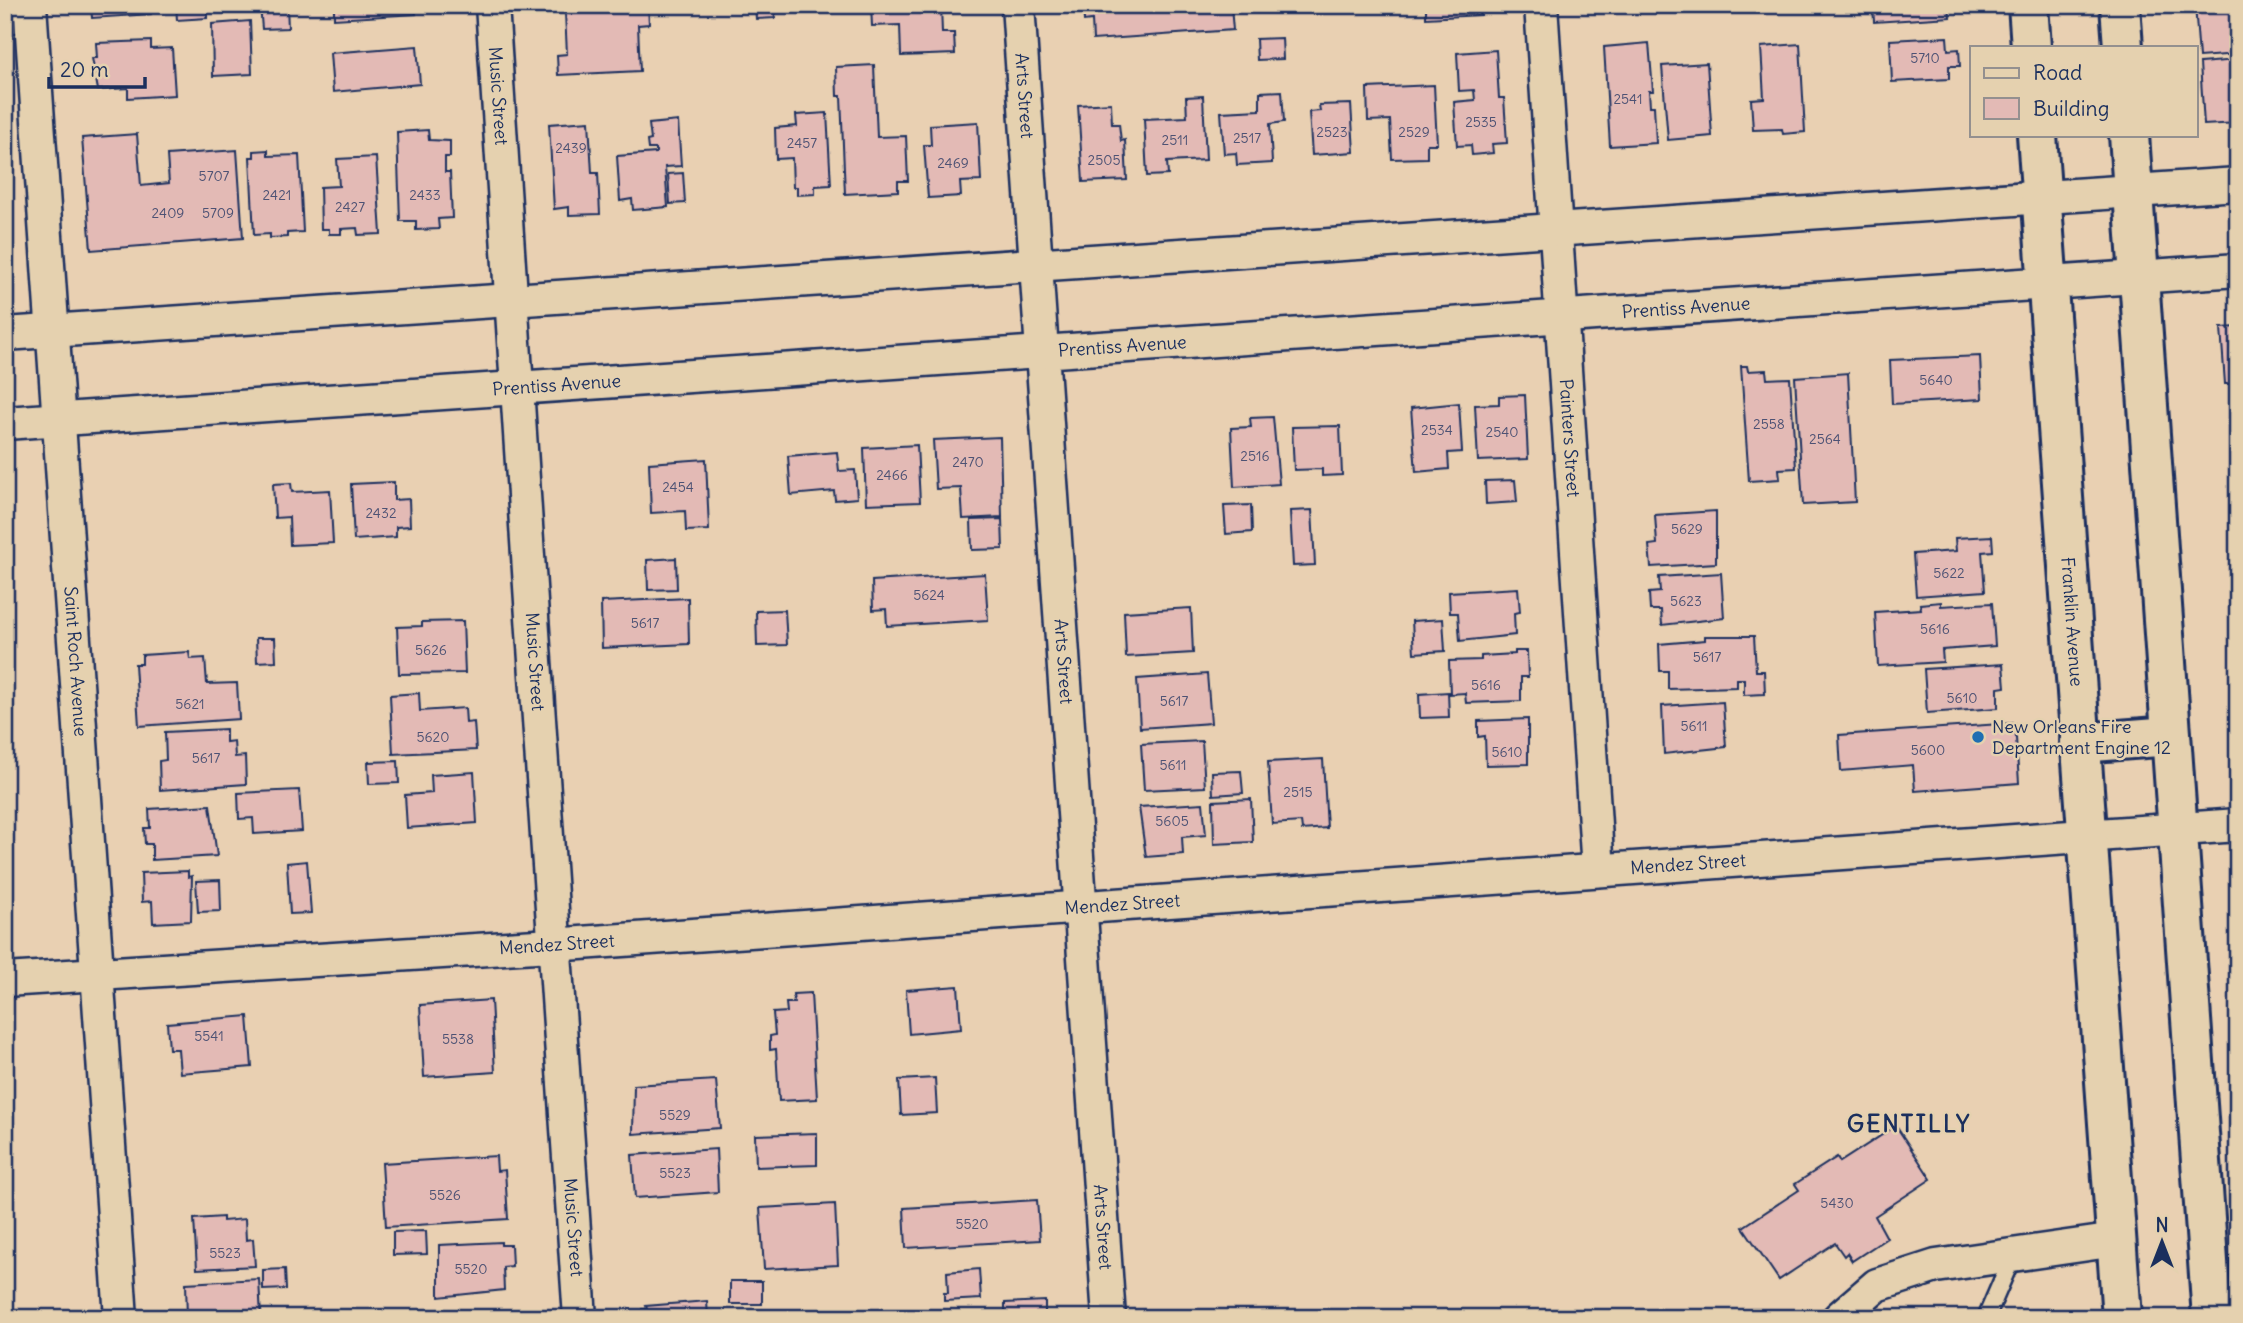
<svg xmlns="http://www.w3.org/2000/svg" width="2243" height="1323" font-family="Delius,sans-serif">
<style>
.building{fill:#e3bab5;stroke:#1b2f5e;stroke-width:2}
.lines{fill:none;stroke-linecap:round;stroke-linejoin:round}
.service-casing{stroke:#1b2f5e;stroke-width:21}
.minor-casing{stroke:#1b2f5e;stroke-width:37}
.tertiary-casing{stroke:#1b2f5e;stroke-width:44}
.service{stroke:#e5d1af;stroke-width:16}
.minor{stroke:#e5d1af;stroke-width:32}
.tertiary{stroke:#e5d1af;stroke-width:38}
.poi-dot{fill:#1f6fb2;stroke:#e5d1af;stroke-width:2.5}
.labels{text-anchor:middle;stroke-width:5;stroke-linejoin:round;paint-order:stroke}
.number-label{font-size:14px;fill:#4d5274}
.street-label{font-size:18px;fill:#1b2f5e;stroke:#e5d1af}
.poi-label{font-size:18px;fill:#1b2f5e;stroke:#e5d1af;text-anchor:start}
.district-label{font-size:24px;font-weight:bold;letter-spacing:2px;fill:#1b2f5e;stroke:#e5d1af}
</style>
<rect width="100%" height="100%" fill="#e9d0b2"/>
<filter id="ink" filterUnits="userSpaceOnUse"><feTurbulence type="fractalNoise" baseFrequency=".0143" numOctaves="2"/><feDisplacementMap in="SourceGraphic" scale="14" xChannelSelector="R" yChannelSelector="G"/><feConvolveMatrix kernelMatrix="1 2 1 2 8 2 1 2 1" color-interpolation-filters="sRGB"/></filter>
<g filter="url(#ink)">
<g class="building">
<path d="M91,5H150L151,14L92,18Z"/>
<path d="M176,5H207V18L177,20Z"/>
<path d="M260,5H287L288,28L262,29Z"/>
<path d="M334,5H415L416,14L334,19Z"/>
<path d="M755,5H774L775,18L756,19Z"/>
<path d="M871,5H941L942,33H954L955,54L901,56L900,25L872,26Z"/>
<path d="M1083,5H1280V10L1254,12V5L1231,7L1233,30L1093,40L1092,20L1084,21Z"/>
<path d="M1426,5H1481V15L1426,18Z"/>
<path d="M1627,5H1673L1628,8Z"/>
<path d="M1873,5H1949L1950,17L1874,22Z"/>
<path d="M2195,5H2238V54L2199,57Z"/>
<path d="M648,6L649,24L638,25L640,71L558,75L557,55L567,54L565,13Z"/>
<path d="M250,21L252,74L213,76L212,24Z"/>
<path d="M1947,37L1948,50L1959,49L1960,66H1949V79L1892,82L1890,40Z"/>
<path d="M1282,38L1283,59L1257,60L1256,39Z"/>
<path d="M151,41V49L172,48L175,95L128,98V88L98,90L92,58H97L96,43Z"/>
<path d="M1649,43L1653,91H1649L1650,106H1654L1656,143L1610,146L1604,47Z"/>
<path d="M1800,44L1805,132L1783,134L1782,129L1753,130L1751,99L1764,98L1761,47Z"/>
<path d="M417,46L420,84L333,92L330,53Z"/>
<path d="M1496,50L1499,98H1504L1507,143L1492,144L1493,153L1472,155L1471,145L1457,146L1454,102L1475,100L1474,90L1459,91L1457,53Z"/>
<path d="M2238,60V123L2204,125L2200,63Z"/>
<path d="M1707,63L1712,136L1668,140L1662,66Z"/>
<path d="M874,65L877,137L906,136L908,181H898V191L845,194L841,96H837L836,67Z"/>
<path d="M1434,85L1437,144H1427V158L1392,159L1390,120L1368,121L1367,88Z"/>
<path d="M1282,91L1284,122L1270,124L1272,163L1237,165L1236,153L1224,154L1221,112L1260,110V92Z"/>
<path d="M1203,96L1206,160L1167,162L1168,175L1147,176L1144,119L1187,117L1186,97Z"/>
<path d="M1111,103L1112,124H1119L1121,141L1125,140L1127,180L1083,182L1078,105Z"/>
<path d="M1351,104L1354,152L1312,155L1309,112L1320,111L1319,105Z"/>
<path d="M827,113L831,185L815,186V194L797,195V187H793L792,158L776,159L775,128L797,126L796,115Z"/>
<path d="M589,121L592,173H598L600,214L569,215V207L554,209L549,124Z"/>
<path d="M678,121L681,166L665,167L668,207L633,210L632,199L620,201L617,156L656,153V149H648L647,141L651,140L649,124Z"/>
<path d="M978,122L981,181L960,182L961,196L928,198L924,145H931L930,125Z"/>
<path d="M428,130L429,140L450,141V157H445V172H450L452,218L438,219L439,229L416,230V221H400L397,132Z"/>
<path d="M137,134L141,186L169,183L167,155L237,150L243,238L91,250L82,138Z"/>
<path d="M268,150V156L299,155L303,232L287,233V237L270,238V234L254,235L250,157H254V151Z"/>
<path d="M376,157L381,234L358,235L357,228L341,229V234H329V229H321L320,187L339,186L337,159Z"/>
<path d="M683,173L685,203L670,204L668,174Z"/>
<path d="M2238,327V384H2225L2221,328Z"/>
<path d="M1980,356L1982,399L1892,404L1890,360Z"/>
<path d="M1741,366H1747L1748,371L1766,370L1767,379L1790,378L1796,468L1779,469L1780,479L1749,481Z"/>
<path d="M1848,373L1855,502L1803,505L1795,377Z"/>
<path d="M1525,395L1528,459L1478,461L1475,405L1499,404V396Z"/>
<path d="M1459,403L1462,452L1448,453L1449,469L1416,472L1411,408Z"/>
<path d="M1273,417L1279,484L1234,487L1231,428L1251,427L1250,418Z"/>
<path d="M1340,426L1342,475L1322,476V469L1294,470L1292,427Z"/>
<path d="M1000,437L1002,517L963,519L961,488L936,489L933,440Z"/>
<path d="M917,445L920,502L866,504L864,448Z"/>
<path d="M837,452L839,471L855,470L857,498L835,500L834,491L791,495L788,456Z"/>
<path d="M706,459L709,530L686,531L685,511L651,513L649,463Z"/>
<path d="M1515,480L1517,502L1486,504L1485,481Z"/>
<path d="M394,482V500L409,499L410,526L396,527V537L354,540L351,484Z"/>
<path d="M291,483L292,492L330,490L333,543L290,545L289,517L275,518L273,484Z"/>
<path d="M2234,500H2238V522H2235Z"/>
<path d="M1251,505L1252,532L1226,534L1224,506Z"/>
<path d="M1312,510L1315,565L1293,566L1290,511Z"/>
<path d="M1716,511V563L1651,567L1649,545L1657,544L1655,515Z"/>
<path d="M1002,519L1003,549L972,550L971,520Z"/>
<path d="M1992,536L1993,551L1982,552L1985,591L1916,596L1913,554L1956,551L1955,538Z"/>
<path d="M676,558L677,589L648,590L647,560Z"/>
<path d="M1721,573L1724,618L1662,625L1661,610H1650L1649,593L1660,592L1659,577Z"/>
<path d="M985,574L988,620L887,626L886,609L873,610L872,581Z"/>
<path d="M2233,575H2238V587L2233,588Z"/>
<path d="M1518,588L1520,612L1514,613L1515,635L1460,641L1458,613H1450L1449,592Z"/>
<path d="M688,598L689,644L602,648L601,602Z"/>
<path d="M1941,602V606L1992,603L1995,646L1942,650L1943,662L1878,666L1875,612L1921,609L1920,604Z"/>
<path d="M1191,608L1193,653L1126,657L1124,612Z"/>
<path d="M785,610L787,645L757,646L756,611Z"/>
<path d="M1443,619L1445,651L1414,653L1412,621Z"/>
<path d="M463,621L465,673L399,674L397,627L422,626V622Z"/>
<path d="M1705,636H1754L1756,671H1764L1765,694L1744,695V679H1737V687L1668,689V671H1660L1659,644L1705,640Z"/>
<path d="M256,638H275L276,661L257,662Z"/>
<path d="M1515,651H1527L1528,677H1521V701L1466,703L1465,693L1450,694L1449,661L1481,660V656L1515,654Z"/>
<path d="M189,652L190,659L205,658L207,684L237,683L239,719L139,726L135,664H142V655Z"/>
<path d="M2003,664L2005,687L1998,688V708L1927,713L1924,669Z"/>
<path d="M1207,674L1211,723L1140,728L1137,679Z"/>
<path d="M1448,692L1449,717L1420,718L1419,694Z"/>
<path d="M419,693L420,711L465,708L466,723L474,722L476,750L393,754L390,695Z"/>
<path d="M1723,702L1726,747L1664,754L1662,706Z"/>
<path d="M1528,719V764L1486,765L1485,736L1478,737V721Z"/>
<path d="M2015,723L2019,783L1915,791L1913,765L1841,771L1839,735Z"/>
<path d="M226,729V742L234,741L235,757L245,756L246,784L160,790L159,761L166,760L165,732Z"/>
<path d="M1202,741L1205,787L1144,790L1141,744Z"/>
<path d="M1323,759L1327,828L1302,830L1301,822L1272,824L1268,762Z"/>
<path d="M398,761L399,783L369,784L368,762Z"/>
<path d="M1241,771L1243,793L1213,795L1212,772Z"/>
<path d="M474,772L477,823L407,828L405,795L432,793L431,775Z"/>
<path d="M299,790L302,831L254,834L253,818L239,819L238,793Z"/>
<path d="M1251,799L1253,842L1214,844L1213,801Z"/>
<path d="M1203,803L1206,835L1182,837L1183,854L1146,857L1139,807Z"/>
<path d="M210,805L217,856L152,860V844H145L144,828H150L149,809Z"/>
<path d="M307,861L311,913L290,914L287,863Z"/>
<path d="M188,871V877L192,876L191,921L153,923L152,901L142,902L141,873Z"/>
<path d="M220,880L221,911L198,912L196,881Z"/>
<path d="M958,986L961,1029L909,1034L906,990Z"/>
<path d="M811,993L817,1099L779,1101L776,1049L770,1050V1036L775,1035L773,1013L787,1012L786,1003H794L793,994Z"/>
<path d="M491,1000L495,1072L424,1077L420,1005Z"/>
<path d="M248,1016L252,1067L180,1073L178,1049H169L167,1023Z"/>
<path d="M935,1078L937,1113L901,1115L899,1080Z"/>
<path d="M716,1080L720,1128L633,1134L634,1085Z"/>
<path d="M1896,1126L1931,1179L1875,1216L1887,1238L1852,1261L1847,1253L1844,1256L1835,1243L1779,1280L1743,1227L1799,1190L1795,1184L1837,1157L1840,1162Z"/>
<path d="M817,1133V1165L756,1167L755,1135Z"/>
<path d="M716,1149L718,1192L635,1198L632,1155Z"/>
<path d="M496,1156L497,1171L505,1170L508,1219L386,1227L382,1163Z"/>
<path d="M1037,1200L1040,1240L906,1248L904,1208Z"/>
<path d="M835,1204L838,1265L764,1269L760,1208Z"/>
<path d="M223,1217V1221L245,1219L246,1240L253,1239L255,1266L197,1269L194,1219Z"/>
<path d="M426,1231L427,1254L393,1255V1232Z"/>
<path d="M501,1242V1245H511L512,1266L503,1267L504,1290L439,1297V1245Z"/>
<path d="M285,1269L286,1289L263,1290V1270Z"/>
<path d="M979,1269L981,1299L944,1301V1293H948L947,1272Z"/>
<path d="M259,1279L261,1318H187L186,1283Z"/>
<rect x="730" y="1281" width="32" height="23"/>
<path d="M707,1301L708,1318H642V1309H647L646,1306Z"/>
<path d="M1045,1301V1318H1005V1303Z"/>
</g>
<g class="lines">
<defs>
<path id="service" d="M1986,1318L2014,1253"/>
<g id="minor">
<path id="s1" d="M30,5L121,1318"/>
<path id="s2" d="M492,5C522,443 547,880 580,1318"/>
<path id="s3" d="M1018,5L1109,1318"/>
<path id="s4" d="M1541,5L1598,870"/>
<path d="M5,334L2238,184"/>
<path id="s5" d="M5,423L2238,270"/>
<path id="s6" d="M5,980L552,945L2238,825"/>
<path d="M1839,1318L1877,1285L1936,1266L2116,1240"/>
</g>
<g id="tertiary">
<path d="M2028,5L2031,47"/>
<path d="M2120,5L2123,47"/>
<path id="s7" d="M2037,135L2122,1318"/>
<path d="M2129,135L2212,1318"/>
<path d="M2080,743L2171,736"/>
</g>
</defs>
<use href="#service" class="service-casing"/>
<use href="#minor" class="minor-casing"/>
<use href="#tertiary" class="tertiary-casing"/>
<use href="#service" class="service"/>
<use href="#minor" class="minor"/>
<use href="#tertiary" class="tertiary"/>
</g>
</g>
<circle class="poi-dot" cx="1978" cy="737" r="7"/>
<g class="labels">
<g class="number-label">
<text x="1925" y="63">5710</text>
<text x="1628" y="104">2541</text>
<text x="1481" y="127">2535</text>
<text x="1332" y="137">2523</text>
<text x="1414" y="137">2529</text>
<text x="1247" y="143">2517</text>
<text x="1175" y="145">2511</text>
<text x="802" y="148">2457</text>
<text x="571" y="153">2439</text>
<text x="1104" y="165">2505</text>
<text x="953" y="168">2469</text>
<text x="214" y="181">5707</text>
<text x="277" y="200">2421</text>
<text x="425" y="200">2433</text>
<text x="350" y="212">2427</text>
<text x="168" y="218">2409</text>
<text x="218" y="218">5709</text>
<text x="1936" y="385">5640</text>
<text x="1769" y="429">2558</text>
<text x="1437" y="435">2534</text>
<text x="1502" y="437">2540</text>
<text x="1825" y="444">2564</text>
<text x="1255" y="461">2516</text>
<text x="968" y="467">2470</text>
<text x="892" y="480">2466</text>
<text x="678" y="492">2454</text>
<text x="381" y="518">2432</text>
<text x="1687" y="534">5629</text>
<text x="1949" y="578">5622</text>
<text x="929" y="600">5624</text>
<text x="1686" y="606">5623</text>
<text x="645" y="628">5617</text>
<text x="1935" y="634">5616</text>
<text x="431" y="655">5626</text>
<text x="1707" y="662">5617</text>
<text x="1486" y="690">5616</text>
<text x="1962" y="703">5610</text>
<text x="1174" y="706">5617</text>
<text x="190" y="709">5621</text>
<text x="1694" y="731">5611</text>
<text x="433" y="742">5620</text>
<text x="1928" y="755">5600</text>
<text x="1507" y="757">5610</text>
<text x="206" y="763">5617</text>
<text x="1173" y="770">5611</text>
<text x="1298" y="797">2515</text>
<text x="1172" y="826">5605</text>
<text x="209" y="1041">5541</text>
<text x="458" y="1044">5538</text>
<text x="675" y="1120">5529</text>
<text x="675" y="1178">5523</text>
<text x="445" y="1200">5526</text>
<text x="1837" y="1208">5430</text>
<text x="972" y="1229">5520</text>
<text x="225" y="1258">5523</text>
<text x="471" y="1274">5520</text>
</g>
<g class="street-label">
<text dy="6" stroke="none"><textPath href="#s2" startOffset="91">Music Street</textPath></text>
<text dy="6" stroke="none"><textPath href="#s3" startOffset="91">Arts Street</textPath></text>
<text dy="6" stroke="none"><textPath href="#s5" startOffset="1685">Prentiss Avenue</textPath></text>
<text dy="6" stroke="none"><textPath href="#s5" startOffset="1120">Prentiss Avenue</textPath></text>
<text dy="6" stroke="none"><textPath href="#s5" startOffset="553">Prentiss Avenue</textPath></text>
<text dy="6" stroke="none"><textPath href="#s4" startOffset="434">Painters Street</textPath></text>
<text dy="6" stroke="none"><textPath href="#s7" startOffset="488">Franklin Avenue</textPath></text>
<text dy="6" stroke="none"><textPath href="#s3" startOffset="658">Arts Street</textPath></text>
<text dy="6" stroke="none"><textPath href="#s1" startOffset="658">Saint Roch Avenue</textPath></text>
<text dy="6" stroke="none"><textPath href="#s2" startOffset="658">Music Street</textPath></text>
<text dy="6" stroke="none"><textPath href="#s6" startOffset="1687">Mendez Street</textPath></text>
<text dy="6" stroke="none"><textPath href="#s6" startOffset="1120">Mendez Street</textPath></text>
<text dy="6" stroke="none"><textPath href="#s6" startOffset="553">Mendez Street</textPath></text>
<text dy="6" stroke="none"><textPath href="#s2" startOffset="1225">Music Street</textPath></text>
<text dy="6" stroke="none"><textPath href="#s3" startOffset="1225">Arts Street</textPath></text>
</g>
<g class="poi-label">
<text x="1992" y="733">New Orleans Fire<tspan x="1992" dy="21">Department Engine 12</tspan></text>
</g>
<g class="district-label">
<text x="1909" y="1132">GENTILLY</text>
</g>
</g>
<rect width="2243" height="1323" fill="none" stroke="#e5d1af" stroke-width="28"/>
<rect x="14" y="14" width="2215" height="1295" fill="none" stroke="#1b2f5e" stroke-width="2.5" filter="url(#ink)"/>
<rect x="1970" y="46" width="228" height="91" fill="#e5d1af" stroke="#94908f" stroke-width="2"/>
<rect x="1984" y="68" width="35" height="10" fill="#e5d1af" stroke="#94908f" stroke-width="2"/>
<text x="2033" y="80" font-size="21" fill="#1b2f5e">Road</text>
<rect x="1984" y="98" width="35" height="21" fill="#e3bab5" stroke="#94908f" stroke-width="2"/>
<text x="2033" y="116" font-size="21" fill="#1b2f5e">Building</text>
<g transform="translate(2162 1242)" stroke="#e5d1af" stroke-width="5" paint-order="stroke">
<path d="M0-5L12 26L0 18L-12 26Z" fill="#1b2f5e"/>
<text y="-10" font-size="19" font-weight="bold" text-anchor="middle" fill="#1b2f5e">N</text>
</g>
<path d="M49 77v10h96v-10" fill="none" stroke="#1b2f5e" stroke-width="3.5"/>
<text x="60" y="77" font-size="21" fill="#1b2f5e" stroke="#e5d1af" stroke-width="5" paint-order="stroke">20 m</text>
</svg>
